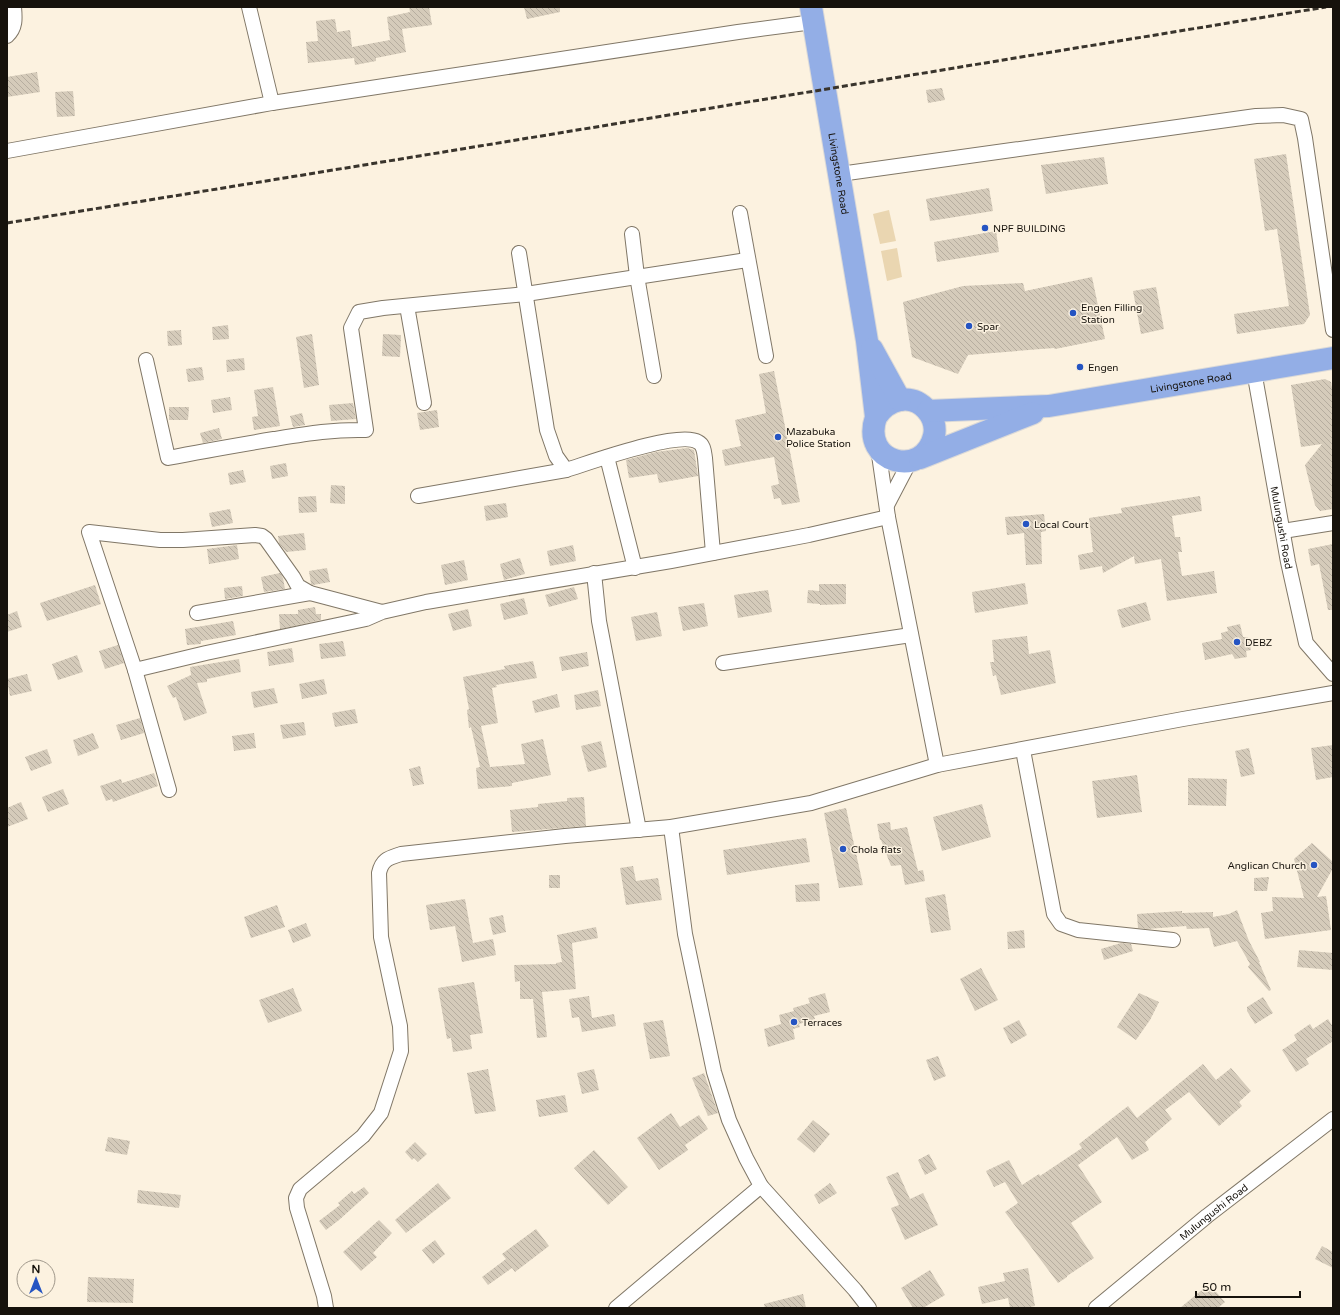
<svg xmlns="http://www.w3.org/2000/svg" width="1340" height="1315" font-family="'Varela Round',sans-serif">
<style>
.green{fill:#ead6b1}
.building{fill:url(#building-back-hatch)}
.lines{fill:none;stroke-linecap:round;stroke-linejoin:round}
.minor-casing{stroke:#807767;stroke-width:16}
.trunk-casing{stroke:#dad9d8;stroke-width:24}
.minor{stroke:#fff;stroke-width:14}
.trunk{stroke:#93aee6;stroke-width:22}
.rail{stroke:#39342c;stroke-width:3;stroke-dasharray:6 3;stroke-linecap:butt}
.poi-dot{fill:#2554c2;stroke:#fcf2e0;stroke-width:1.5}
.labels{text-anchor:middle;stroke-width:3;stroke-linejoin:round;paint-order:stroke}
.street-label{font-size:10px;fill:#16120c;stroke:#fcf2e0}
.poi-label{font-size:10px;fill:#16120c;stroke:#fcf2e0;text-anchor:start}
</style>
<defs>
<pattern id="building-back-hatch" width="6" height="6" patternUnits="userSpaceOnUse"><rect width="6" height="6" fill="#d5cbba"/><path d="M-1 5l2 2M0 0l6 6M5-1l2 2" fill="none" stroke="#b6ad9f"/></pattern>
</defs>
<rect width="100%" height="100%" fill="#fcf2e0"/>
<g class="green">
<path d="M889,210L896,241L880,244L873,214Z"/>
<path d="M897,248L902,277L887,281L881,251Z"/>
</g>
<g class="building">
<path d="M409,7H429L432,25L402,29L406,52L376,58V61L355,65L354,58L308,63L306,42L318,41L316,21L335,19L337,32L350,30L352,47L390,40L387,17L410,12Z"/>
<path d="M524,7H560V12L527,19Z"/>
<path d="M37,72L40,92L7,97V77Z"/>
<path d="M942,88L945,100L928,103L926,90Z"/>
<path d="M73,91L75,116L57,117L55,92Z"/>
<path d="M1286,154L1310,315L1304,324L1237,334L1234,314L1289,306L1277,229L1265,231L1254,159Z"/>
<path d="M1104,157L1108,184L1046,194L1041,165Z"/>
<path d="M989,188L993,211L930,221L926,199Z"/>
<path d="M996,231L999,252L937,262L934,242Z"/>
<path d="M1092,277L1105,339L1055,349L1054,348L968,355L958,374L912,357L903,302L963,286L1023,283L1025,291Z"/>
<path d="M1156,287L1164,329L1141,334L1133,291Z"/>
<path d="M228,325L229,339L213,340L212,327Z"/>
<path d="M181,330L182,345L168,346L167,331Z"/>
<path d="M312,334L319,385L304,388L296,337Z"/>
<path d="M383,334L401,335L400,357L382,356Z"/>
<path d="M244,358L245,370L227,372L226,360Z"/>
<path d="M202,367L204,380L188,382L186,369Z"/>
<path d="M774,371L800,502L782,505L780,498L774,499L771,486L779,484L774,457L725,466L722,450L741,446L735,420L766,413L759,374Z"/>
<path d="M1325,379L1331,382L1333,393V509L1320,511L1315,505L1305,465L1322,444L1301,447L1291,385Z"/>
<path d="M273,387L280,426L254,430L252,417L258,416L254,390Z"/>
<path d="M230,397L232,410L213,413L211,400Z"/>
<path d="M353,403L356,419L331,421L329,405Z"/>
<path d="M169,407H189L188,420H169Z"/>
<path d="M437,410L439,427L420,430L417,413Z"/>
<path d="M302,413L305,425L293,427L290,416Z"/>
<path d="M219,428L222,439L203,443L200,433Z"/>
<path d="M687,448L694,450L698,476L659,483L657,474L629,478L626,460L656,452Z"/>
<path d="M286,463L288,476L272,479L270,466Z"/>
<path d="M243,470L246,482L230,485L228,473Z"/>
<path d="M331,485L345,486V504L330,503Z"/>
<path d="M316,496L317,512L299,513L298,497Z"/>
<path d="M1200,496L1202,511L1172,516L1175,537H1180L1182,552H1178L1182,576L1214,571L1217,593L1167,601L1161,559L1135,564L1134,556L1103,573L1102,566L1080,570L1078,555L1093,552L1089,518L1122,513L1121,508Z"/>
<path d="M506,503L508,517L486,521L484,506Z"/>
<path d="M230,509L233,523L212,527L209,513Z"/>
<path d="M1044,514L1046,531L1041,532L1042,564L1026,565L1024,533L1007,535L1005,517Z"/>
<path d="M304,533L306,550L286,552L279,543L278,536Z"/>
<path d="M1333,544V610H1328L1319,564L1311,566L1308,549Z"/>
<path d="M237,545L239,559L209,564L207,549Z"/>
<path d="M573,545L576,561L550,566L547,551Z"/>
<path d="M520,558L525,574L504,580L500,564Z"/>
<path d="M464,560L468,580L445,585L441,565Z"/>
<path d="M327,568L330,582L313,585L311,584L309,571Z"/>
<path d="M280,573L283,578L285,589L264,592L261,577Z"/>
<path d="M1025,583L1028,604L975,613L972,592Z"/>
<path d="M819,584H846V604L820,605V604L807,603L808,590L819,591Z"/>
<path d="M95,585L101,604L47,621L40,603Z"/>
<path d="M242,586L243,596L225,599L224,588Z"/>
<path d="M574,587L578,599L549,607L545,595Z"/>
<path d="M768,590L772,612L738,618L734,595Z"/>
<path d="M524,598L528,614L504,620L500,604Z"/>
<path d="M1146,602L1151,620L1122,628L1117,610Z"/>
<path d="M704,603L708,626L683,631L678,607Z"/>
<path d="M315,607L316,614H321V620L280,629L279,614H298V610Z"/>
<path d="M468,609L472,626L453,631L448,614Z"/>
<path d="M17,611L22,627L7,632V615Z"/>
<path d="M657,612L662,636L636,641L631,617Z"/>
<path d="M233,621L236,635L201,641V644L187,645L185,629Z"/>
<path d="M1240,624L1243,637H1248L1251,650L1246,651L1247,657L1235,659L1232,654L1205,660L1202,643L1222,639L1221,633L1228,631L1227,627Z"/>
<path d="M1027,636L1029,654L1050,650L1056,683L1001,695L996,675L993,676L990,662H994L992,640Z"/>
<path d="M343,641L346,656L321,659L319,644Z"/>
<path d="M118,645L124,663L105,669L99,651Z"/>
<path d="M292,648L294,662L269,666L267,652Z"/>
<path d="M587,652L589,666L562,671L559,657Z"/>
<path d="M77,655L83,672L58,680L52,664Z"/>
<path d="M239,659L241,672L207,679V682L197,683L207,713L184,721L176,697L173,698L167,686L191,675L190,667Z"/>
<path d="M533,661L537,678L496,685L497,687L492,688L498,723L481,726L490,767L525,764L521,744L543,739L551,775L512,783V786L478,789L476,768L480,767L471,727L469,728L467,710L469,709L463,677L505,669L504,666Z"/>
<path d="M27,674L32,691L10,696L7,679Z"/>
<path d="M324,679L327,694L302,699L299,684Z"/>
<path d="M274,688L278,703L254,708L251,692Z"/>
<path d="M598,690L601,706L576,710L574,695Z"/>
<path d="M557,694L560,707L535,713L532,701Z"/>
<path d="M355,709L358,723L335,727L332,713Z"/>
<path d="M140,718L144,733L121,740L116,725Z"/>
<path d="M304,722L306,735L283,739L280,725Z"/>
<path d="M93,733L99,748L78,756L73,740Z"/>
<path d="M254,733L256,748L234,751L232,736Z"/>
<path d="M601,741L607,767L588,772L581,746Z"/>
<path d="M1333,745V777L1316,780L1311,748Z"/>
<path d="M1249,748L1255,774L1241,777L1235,751Z"/>
<path d="M47,749L52,763L31,771L25,757Z"/>
<path d="M420,766L424,784L413,786L409,769Z"/>
<path d="M154,773L158,786L113,802L112,799L106,801L100,786L121,779L122,783Z"/>
<path d="M1137,775L1142,812L1097,818L1092,781Z"/>
<path d="M1188,778L1227,779L1226,806L1188,805Z"/>
<path d="M63,789L69,804L48,812L42,797Z"/>
<path d="M584,797L586,826L512,832L510,810L538,807V804L567,801V798Z"/>
<path d="M21,802L28,819L7,827V808Z"/>
<path d="M982,804L991,837L942,851L933,817Z"/>
<path d="M846,808L863,885L839,888L824,813Z"/>
<path d="M890,822L891,830L907,827L918,871L923,870L925,881L905,885L901,865L891,866L881,840H880L877,824Z"/>
<path d="M806,838L810,862L727,875L723,850Z"/>
<path d="M1312,843L1333,862V868L1317,897L1326,896L1331,930L1265,939L1261,913L1273,911L1272,897L1304,898L1294,859Z"/>
<path d="M633,866L636,881L658,878L662,900L626,905L620,868Z"/>
<rect x="549" y="875" width="11" height="13"/>
<path d="M1269,877L1267,891H1254V878Z"/>
<path d="M819,883L820,901L796,902L795,885Z"/>
<path d="M945,894L951,930L931,933L925,898Z"/>
<path d="M465,899L473,943L493,939L496,955L462,962L455,926L430,930L426,905Z"/>
<path d="M277,905L285,927L251,938L244,917Z"/>
<path d="M1237,910L1249,941L1260,962H1259L1271,990L1269,991L1248,967L1250,964L1237,941L1214,947L1209,928L1187,929L1186,926L1147,929L1138,928L1137,914L1182,911V913L1213,912V917L1229,914Z"/>
<path d="M503,915L506,932L493,935L489,918Z"/>
<path d="M306,923L311,936L293,943L288,930Z"/>
<path d="M596,927L598,938L572,943L576,989L542,992L547,1037L537,1038L533,999H520V981L515,982L514,965L556,964V963L562,962L557,935Z"/>
<path d="M1024,930L1025,948L1008,949L1007,932Z"/>
<path d="M1121,943L1131,944L1133,951L1104,960L1101,949Z"/>
<path d="M1299,950L1333,953V970L1297,967Z"/>
<path d="M981,968L998,1000L975,1011L960,979Z"/>
<path d="M474,982L483,1033L470,1035L472,1049L453,1052L451,1038L447,1039L438,988Z"/>
<path d="M293,988L302,1011L268,1023L259,1000Z"/>
<path d="M825,993L830,1012L814,1016L815,1019L799,1024L800,1027L793,1029L795,1039L768,1047L764,1029L781,1024L779,1015L794,1011L793,1008L810,1003L808,998Z"/>
<path d="M1139,993L1159,1002L1150,1020L1136,1040L1117,1027Z"/>
<path d="M589,996L592,1018L614,1014L616,1026L582,1032L579,1017L572,1018L569,999Z"/>
<path d="M1263,997L1273,1013L1255,1024L1247,1011V1007Z"/>
<path d="M1328,1019L1333,1027V1041L1306,1059L1309,1064L1296,1072L1282,1050L1297,1040L1294,1035L1310,1024L1313,1029Z"/>
<path d="M663,1020L670,1056L650,1059L643,1023Z"/>
<path d="M1019,1020L1027,1035L1011,1044L1003,1028Z"/>
<path d="M938,1056L946,1076L934,1081L926,1060Z"/>
<path d="M1203,1064L1216,1080L1231,1068L1251,1091L1239,1102L1242,1106L1219,1126L1189,1092L1165,1110L1172,1119L1145,1142L1149,1150L1132,1160L1117,1137L1078,1165L1102,1202L1071,1223L1094,1258L1067,1276V1277L1058,1283L1005,1212L1018,1203L1005,1182L994,1187L986,1171L1009,1160L1022,1185L1039,1174L1040,1176L1082,1148L1079,1144L1128,1106L1137,1118Z"/>
<path d="M488,1069L496,1111L475,1114L467,1073Z"/>
<path d="M594,1069L599,1090L582,1094L577,1073Z"/>
<path d="M704,1073L718,1113L708,1116L692,1078Z"/>
<path d="M565,1095L568,1112L539,1117L536,1100Z"/>
<path d="M671,1113L680,1127L699,1115L708,1129L685,1145L688,1150L659,1170L637,1138Z"/>
<path d="M813,1120L830,1134L814,1153L797,1139Z"/>
<path d="M108,1137L130,1141L127,1155L105,1151Z"/>
<path d="M415,1142L427,1154L418,1162L414,1158L412,1160L405,1152Z"/>
<path d="M594,1150L628,1187L608,1205L574,1168Z"/>
<path d="M929,1154L937,1169L925,1175L918,1160Z"/>
<path d="M898,1172L910,1199L923,1193L938,1225L905,1240L891,1208L899,1205L886,1177Z"/>
<path d="M438,1183L451,1198L406,1233L395,1220Z"/>
<path d="M830,1183L837,1193L819,1204L814,1195Z"/>
<path d="M364,1187L369,1193L339,1220L326,1230L319,1221L340,1205L338,1203L352,1191L354,1194Z"/>
<path d="M138,1190L181,1195L179,1208L137,1203Z"/>
<path d="M379,1220L392,1233L373,1253L377,1257L361,1271L343,1252Z"/>
<path d="M536,1229L549,1246L515,1272L512,1268L488,1285L482,1277L506,1259L502,1254Z"/>
<path d="M435,1240L445,1254L433,1264L422,1250Z"/>
<path d="M1322,1246L1333,1252V1268L1315,1259Z"/>
<path d="M1028,1268L1035,1306L1025,1308H1010L1008,1298L982,1304L978,1287L1005,1281L1003,1273Z"/>
<path d="M930,1270L945,1295L923,1308H913L901,1288Z"/>
<path d="M88,1277L134,1279L133,1303L87,1302Z"/>
<path d="M1209,1284L1225,1302L1218,1308H1180Z"/>
<path d="M803,1294L806,1308H765L764,1304Z"/>
</g>
<g class="lines">
<defs>
<g id="minor">
<path d="M249,7L272,103"/>
<path d="M7,36C16,28 15,18 14,7"/>
<path d="M7,151L272,103L738,32L813,22"/>
<path d="M840,174L1256,116L1283,115L1301,119L1305,138L1333,330"/>
<path d="M740,213L766,356"/>
<path d="M632,234L637,276L654,376"/>
<path d="M519,253L547,430L556,456L566,470C589,463 679,430 698,442C704,445 704,452 705,458L713,553"/>
<path d="M407,306L424,403"/>
<path d="M146,360L168,458C203,451 238,445 274,439C305,434 334,429 366,430L351,328L359,312L383,308L526,294L747,260"/>
<path id="s1" d="M1254,371L1288,562L1306,643L1333,674"/>
<path d="M878,448L888,517L937,765"/>
<path d="M607,457L635,568"/>
<path d="M418,496L566,470"/>
<path d="M887,505L910,461"/>
<path d="M1283,531L1333,523"/>
<path d="M594,573L599,621L639,830"/>
<path d="M382,612L310,593L298,586L293,577L266,539L262,536L255,535L183,540H160L89,532L135,670L206,653L366,619L382,612L426,602L671,561L809,535L888,517"/>
<path d="M197,613L310,593"/>
<path d="M723,663L911,635"/>
<path d="M135,670L169,790"/>
<path d="M1023,750L1054,914L1061,924L1078,930L1173,940"/>
<path d="M671,827L685,934L714,1072L729,1120L746,1158L761,1186L855,1290L869,1308"/>
<path d="M326,1308L324,1296L297,1208L296,1198L300,1189L363,1136L381,1113L401,1051L400,1026L381,937L379,873C382,859 389,858 401,854L565,836L671,827L811,803L937,765L1183,719L1333,693"/>
<path d="M616,1308L761,1186"/>
<path id="s2" d="M1096,1308L1207,1216L1333,1119"/>
</g>
<g id="trunk">
<path id="s3" d="M811,7L867,341L876,417C860,464 924,479 934,436C936,427 933,417 927,410C911,392 888,399 876,417"/>
<path d="M872,349L900,400"/>
<path id="s4" d="M928,411L1049,406L1333,358"/>
<path d="M920,458L1033,413"/>
</g>
</defs>
<use href="#minor" class="minor-casing"/>
<use href="#trunk" class="trunk-casing"/>
<use href="#minor" class="minor"/>
<use href="#trunk" class="trunk"/>
<path class="rail" d="M7,223C447,152 886,79 1326,7"/>
</g>
<g class="poi-dot">
<circle cx="985" cy="228" r="4"/>
<circle cx="1073" cy="313" r="4"/>
<circle cx="969" cy="326" r="4"/>
<circle cx="1080" cy="367" r="4"/>
<circle cx="778" cy="437" r="4"/>
<circle cx="1026" cy="524" r="4"/>
<circle cx="1237" cy="642" r="4"/>
<circle cx="843" cy="849" r="4"/>
<circle cx="1314" cy="865" r="4"/>
<circle cx="794" cy="1022" r="4"/>
</g>
<g class="labels">
<g class="street-label">
<text dy="4" stroke="none"><textPath href="#s3" startOffset="169">Livingstone Road</textPath></text>
<text dy="4" stroke="none"><textPath href="#s4" startOffset="265">Livingstone Road</textPath></text>
<text dy="4" stroke="none"><textPath href="#s1" startOffset="159">Mulungushi Road</textPath></text>
<text dy="4" stroke="none"><textPath href="#s2" startOffset="152">Mulungushi Road</textPath></text>
</g>
<g class="poi-label">
<text x="993" y="232">NPF BUILDING</text>
<text x="1081" y="311">Engen Filling<tspan x="1081" dy="12">Station</tspan></text>
<text x="977" y="330">Spar</text>
<text x="1088" y="371">Engen</text>
<text x="786" y="435">Mazabuka<tspan x="786" dy="12">Police Station</tspan></text>
<text x="1034" y="528">Local Court</text>
<text x="1245" y="646">DEBZ</text>
<text x="851" y="853">Chola flats</text>
<text x="1306" y="869" text-anchor="end">Anglican Church</text>
<text x="802" y="1026">Terraces</text>
</g>
</g>
<rect width="1340" height="1315" fill="none" stroke="#16120c" stroke-width="16"/>
<g transform="translate(36 1279)"><circle r="19" fill="#fcf2e0" stroke="#a0988b"/>
<path d="M0-3L7 15L0 10L-7 15Z" fill="#2554c2"/>
<text y="-6" font-size="11" font-weight="bold" text-anchor="middle" fill="#16120c">N</text>
</g>
<path d="M1196 1291v6h104v-6" fill="none" stroke="#16120c" stroke-width="2"/>
<text x="1202" y="1291" font-size="12" fill="#16120c" stroke="#fcf2e0" stroke-width="3" paint-order="stroke">50 m</text>
</svg>
